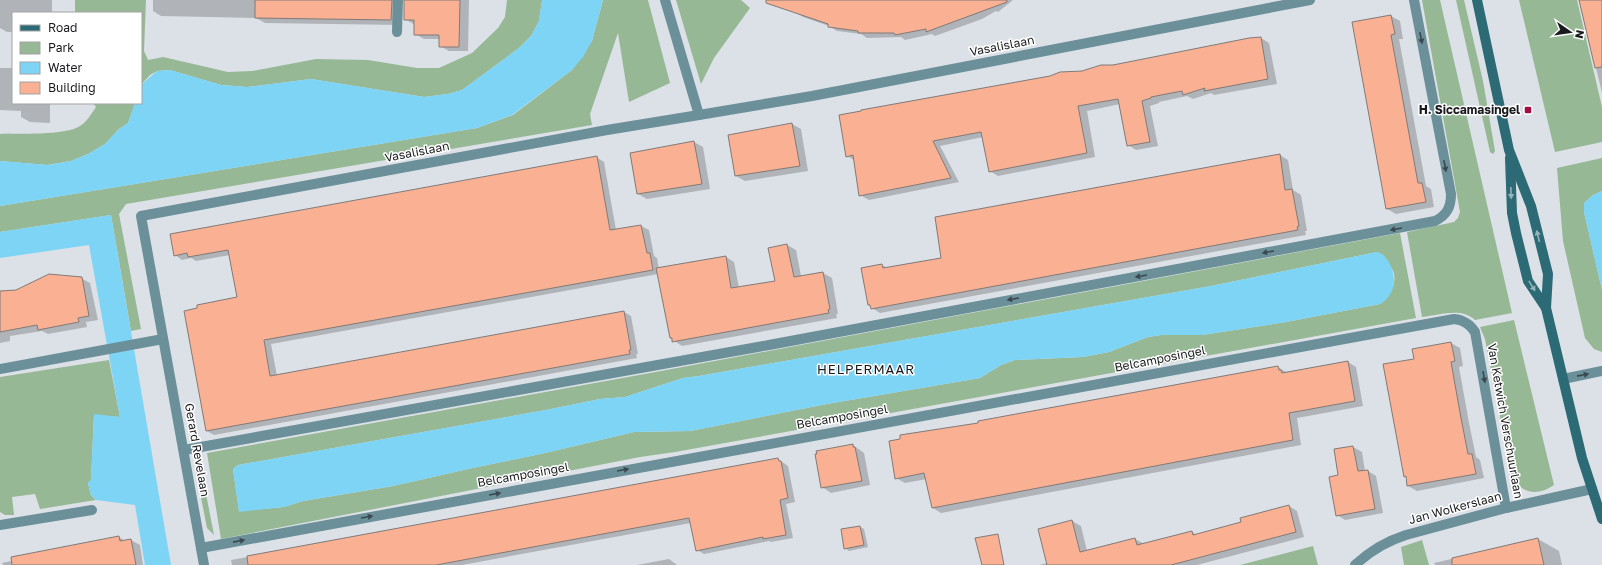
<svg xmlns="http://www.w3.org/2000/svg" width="1602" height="565" font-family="'Golos Text',sans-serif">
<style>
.green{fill:#96b895;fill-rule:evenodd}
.water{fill:#7dd4f5}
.shadow{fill:#0003}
.building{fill:#fab093;stroke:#817a77}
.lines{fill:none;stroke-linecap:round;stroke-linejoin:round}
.street{stroke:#6b9099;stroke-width:10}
.secondary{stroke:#2c6a76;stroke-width:10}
.oneway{fill:#3a494f}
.oneway2{fill:#96b4ba}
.poi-dot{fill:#a40c44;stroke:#fff;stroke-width:1.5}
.labels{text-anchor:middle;stroke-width:3;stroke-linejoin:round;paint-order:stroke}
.street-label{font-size:12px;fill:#191a1d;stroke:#fff}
.poi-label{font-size:12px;font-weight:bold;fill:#191a1d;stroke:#fff;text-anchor:end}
.neighbourhood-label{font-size:13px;letter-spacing:1px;fill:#191a1d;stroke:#fff}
</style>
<rect width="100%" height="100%" fill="#dce1e7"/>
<g class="green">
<path d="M75,0H146L144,51L148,60L163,57L228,72L252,71L316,59L368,60L417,68H439L472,53L498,28L505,17L507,0H542V1L539,21L531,36L519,48L462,90L448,94L424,97L311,79L247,87L221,85L170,70L157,71L150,75L141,85V13H75Z"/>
<path d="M603,0H648L670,83L629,102L618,33L590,114L592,125L126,204L119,214L141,329L131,331L111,215L0,232V206L477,128L513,115L572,70L592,41Z"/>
<path d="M676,0H741L750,8L714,58L701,84Z"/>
<path d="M1422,0H1440L1512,313L1475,320C1461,307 1440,315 1422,317L1407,232L1454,222L1458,218L1460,212Z"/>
<path d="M1456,0H1464L1483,81L1495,151L1493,154L1490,152Z"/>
<path d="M1519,0H1577L1602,107V142L1555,152Z"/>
<path d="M93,103H135L128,123L119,129L105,144L88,154L71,161L47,165L0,161V134C18,133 65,136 80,126C87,122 91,114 96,107Z"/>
<path d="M1602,158V191L1593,195L1585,202L1584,212L1602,290V352L1594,349L1585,338L1563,241L1557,168Z"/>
<path d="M1400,233L1416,318L675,452L640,457L221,539L207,453L661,371ZM1377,252C1382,257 1388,263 1392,269C1399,280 1390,298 1380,304L1286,322L1202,335H1161L1148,337L1109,352L1083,357L1015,360L1001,365L980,378L827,404L690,431L634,432L545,453L468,469L393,486L303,501L284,507L239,511L233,469L238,465L546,410L600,399L625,397L683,378L699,376L1211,286Z"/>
<path d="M1514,320L1554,485C1538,496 1523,494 1512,478L1485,339L1480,327Z"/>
<path d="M109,360L120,417L94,415L91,480L88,483L91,495L96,500L40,509L35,494L12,497L14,515H5L0,512V377Z"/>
<path d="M199,458L214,535L207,528L196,472L197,463Z"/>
<path d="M1422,540L1429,565H1404L1401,547Z"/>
<path d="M1313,546L1318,565H1240Z"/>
</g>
<g class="water">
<path d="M542,0H603L592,41L583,57L572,70L512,115L477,128L0,206V161L48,165L71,161L88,154L105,144L119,129L128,123L135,103H141L142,84L157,71L170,70L221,85L247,87L311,79L424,97L448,94L462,90L519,48L531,36L539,21Z"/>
<path d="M1602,191V290L1584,212V203L1593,195Z"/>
<path d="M111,215L171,565H145L135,505L96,500L91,495L88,483L91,479L94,414L120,417L89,245L0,258V232Z"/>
<path d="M1377,252C1384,254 1385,257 1389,262C1397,277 1396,295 1380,304L1286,322L1202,335H1161L1148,337L1109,352L1083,357L1015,360L1001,365L980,378L827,404L690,431L634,432L545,453L468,469L393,486L303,501L284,507L239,512L233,469L238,465L546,410L600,399L625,397L683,378L699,376L1211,286Z"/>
</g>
<g class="shadow">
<path d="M0,0H52V13H13V32H7L0,28Z"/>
<path d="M153,0H401L400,25L265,23L256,18L161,16L153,11Z"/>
<path d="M406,0H469L468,51H449L440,46V39H424L415,34V25L405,19Z"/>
<path d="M776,0H1013L998,12L996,11L982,19L935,36L932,34L905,40L901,37L867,38L861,34L837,31L829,26L803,17Z"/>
<path d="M1580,0H1602V93Z"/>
<path d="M1391,16L1400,21L1403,39H1399L1426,186L1431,189L1434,207L1396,214L1387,209Z"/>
<path d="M1261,38L1269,43L1277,84L1214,95L1211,93L1193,99L1187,96L1159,102V103L1150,106L1158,146L1136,150L1128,145L1120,104L1087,111L1095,157L998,176L990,171L983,137L940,146L959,182L869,200L860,195L854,160L847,156L1082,72Z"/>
<path d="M0,68H13V103H50V123L30,122L21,117V111L0,110Z"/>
<path d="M792,124L801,129L808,171L745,181L736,176Z"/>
<path d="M694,142L703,147L710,189L647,199L638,194L631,154Z"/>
<path d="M1280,155L1288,160L1293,190L1301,195L1307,231H1305L1306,235L880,313L872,308L869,305L882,265L887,268L942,258Z"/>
<path d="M596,157L604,162L616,230L641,226L649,230L654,256L657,258L659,269L726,257L734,262L739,288L776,282L787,245L796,250L801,276L823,273L832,278L838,314H836L837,318L682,346L670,338L658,274L271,344L277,376L624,312L631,316L638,354H636L637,358L214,435L207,431L238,298L230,255L196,261L191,258L182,260L175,255Z"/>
<path d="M81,278L90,283L98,320L86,322L87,327L48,334L42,331L10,336V341L0,343V291H16Z"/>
<path d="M1451,343L1460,348L1463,366L1459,367L1469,423L1476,457L1480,460L1484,478L1417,491L1408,486L1385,365L1415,360Z"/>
<path d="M1348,362L1356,367L1363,406L1297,418L1301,445L941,513L933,508L927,479L905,483L896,478L979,423L1278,367L1286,372Z"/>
<path d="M853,445L864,453L870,485L831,493L822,487Z"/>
<path d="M1353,447L1362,452L1365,471H1368L1376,476L1383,513L1345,520L1337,515L1339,476Z"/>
<path d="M778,459L788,466L795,502L786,504L793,538L771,542L769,541L704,554L697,550L691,523L462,565H232L231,560Z"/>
<path d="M1289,506L1297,511L1304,537L1197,565H1039L1047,563L1072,521L1081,526L1087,551L1135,539L1144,544L1192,532L1197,535L1242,523Z"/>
<path d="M860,527L864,529L868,547L849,551L845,548Z"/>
<path d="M119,537L125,541L131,540L140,545L143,565H3L2,563Z"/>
<path d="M1538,539L1559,551L1562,565H1435L1434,563Z"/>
<path d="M669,559L677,565H637Z"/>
</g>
<g class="building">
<path d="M255,0H392L391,20L255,18Z"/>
<path d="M404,0H460L459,47H439V35H414V20H404Z"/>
<path d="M766,0H1007V2L926,32V29L895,35L894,33H858V31L828,27V24L766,3Z"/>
<path d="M1579,0H1602V67L1595,68Z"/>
<path d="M1391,15L1395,34L1391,35L1418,183H1422L1426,202L1386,209L1352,22Z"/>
<path d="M1261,37L1268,79L1204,91L1205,88L1183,95L1182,91L1151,97V98L1142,101L1150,142L1127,146L1118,99L1078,106L1087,153L989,172L981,132L933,141L951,178L859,196L853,155L846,157L839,115L861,111V110L1050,76L1060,72L1082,71L1101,65H1113L1249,38Z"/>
<path d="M792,123L800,166L735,176L728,135Z"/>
<path d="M694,141L702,184L637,194L630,153Z"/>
<path d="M1280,154L1285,190L1292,189L1299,226L1297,227L1298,230L871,309L870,305H868L861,268L882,264L883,268L941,258L935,217Z"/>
<path d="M597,156L610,230L641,225L647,253H650L653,270L264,340L270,376L624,311L631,350H629L630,354L206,431L184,311L197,308V305L237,297L231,266L228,250L188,257L187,253L174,256L170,234Z"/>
<path d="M787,244L794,277L823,272L830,309L828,310L829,313L672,342V338H670L656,268L726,256L731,288L775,281L768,248Z"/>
<path d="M49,274L82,277L89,316L78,318L79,322L38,330L37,325L0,332V291L16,290Z"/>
<path d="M1451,342L1455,361L1451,362L1461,418L1468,454H1472L1476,474L1407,486L1406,476L1404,477L1383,364L1414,359L1412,349Z"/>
<path d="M1348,361L1355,401L1289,413L1293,440L932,508L924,473L895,479L889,441L900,439V435L978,423V421L1278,366L1279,370H1281L1282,373Z"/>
<path d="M853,444V447H855L862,481L821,488L815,454H817L816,451Z"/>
<path d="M1353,446L1358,471L1368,470L1375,509L1336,516L1329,477L1338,475L1334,449Z"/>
<path d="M778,458L779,461H781L788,498L780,500L786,535L763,539V537L696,551L689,518L436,565H248L247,556Z"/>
<path d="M1289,505L1296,532L1171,565H1047L1038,529L1072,520L1080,552L1135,538L1137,545L1192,531L1193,535L1241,522L1240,518Z"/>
<path d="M860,526L864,545L844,549L841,529Z"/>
<path d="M998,534L1004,565H982L975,538Z"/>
<path d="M119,536L120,541L131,539L136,565H12L11,557Z"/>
<path d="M1538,538L1544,565H1452V558Z"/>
</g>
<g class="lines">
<g class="street">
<path d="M397,32L398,0"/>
<path d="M699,115L812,96L1310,0"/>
<path d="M0,369L163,339"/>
<path d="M1563,379L1602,371"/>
<path d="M184,450L769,345L1435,221C1447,215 1451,207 1451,194L1414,0"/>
<path d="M0,525L92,510"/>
<path d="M201,548L1454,319C1464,320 1470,324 1475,332L1506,508"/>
<path d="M204,565L141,216L607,130L699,115L665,0"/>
<path d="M1355,565C1369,552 1387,541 1406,535L1506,508L1592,489"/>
</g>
<g class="secondary">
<path d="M1477,0L1509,150L1531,206L1548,274L1546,308L1582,458L1602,519"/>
<path d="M1510,158L1512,213L1516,233L1528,281L1546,308"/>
</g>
</g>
<defs><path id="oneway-solid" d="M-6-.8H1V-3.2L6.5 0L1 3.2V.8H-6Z"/></defs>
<g class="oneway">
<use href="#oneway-solid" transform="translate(1421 38) rotate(79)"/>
<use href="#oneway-solid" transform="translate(1445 166) rotate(79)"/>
<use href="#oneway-solid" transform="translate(1396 229) rotate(170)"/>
<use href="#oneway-solid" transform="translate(1268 252) rotate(170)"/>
<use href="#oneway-solid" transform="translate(1141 276) rotate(170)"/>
<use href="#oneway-solid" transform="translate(1013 299) rotate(170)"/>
<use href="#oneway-solid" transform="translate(1583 375) rotate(-11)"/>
<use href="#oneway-solid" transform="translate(1484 377) rotate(80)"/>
<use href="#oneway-solid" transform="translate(623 470) rotate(-10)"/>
<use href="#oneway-solid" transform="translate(495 494) rotate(-10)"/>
<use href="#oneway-solid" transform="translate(367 517) rotate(-10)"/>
<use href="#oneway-solid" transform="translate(239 541) rotate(-11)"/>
</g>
<g class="oneway2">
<use href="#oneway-solid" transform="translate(1511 193) rotate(88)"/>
<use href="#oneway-solid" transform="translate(1538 236) rotate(-104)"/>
<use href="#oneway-solid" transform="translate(1532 286) rotate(58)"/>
</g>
<rect class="poi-dot" x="1524" y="106" width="8" height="8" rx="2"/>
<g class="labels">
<g class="street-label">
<text transform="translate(1002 46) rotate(-11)" y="4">Vasalislaan</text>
<text transform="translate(417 152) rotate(-11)" y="4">Vasalislaan</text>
<text transform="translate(1160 359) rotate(-11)" y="4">Belcamposingel</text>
<text transform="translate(842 417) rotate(-10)" y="4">Belcamposingel</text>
<text transform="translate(1505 421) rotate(80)" y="4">Van Ketwich Verschuurlaan</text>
<text transform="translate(197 450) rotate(80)" y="4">Gerard Revelaan</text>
<text transform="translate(523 475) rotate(-10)" y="4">Belcamposingel</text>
<text transform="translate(1455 508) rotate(-15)" y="4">Jan Wolkerslaan</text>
</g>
<g class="poi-label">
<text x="1520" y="114">H. Siccamasingel</text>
</g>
<g class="neighbourhood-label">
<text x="866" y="374">HELPERMAAR</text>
</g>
</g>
<rect x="12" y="12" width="130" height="92" fill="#ffffff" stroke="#a3a3a5"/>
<rect x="20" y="25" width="20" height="6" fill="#2c6a76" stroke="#a3a3a5"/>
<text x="48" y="32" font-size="12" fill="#191a1d">Road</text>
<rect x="20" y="42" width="20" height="12" fill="#96b895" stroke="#a3a3a5"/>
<text x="48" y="52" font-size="12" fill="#191a1d">Park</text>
<rect x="20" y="62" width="20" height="12" fill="#7dd4f5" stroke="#a3a3a5"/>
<text x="48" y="72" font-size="12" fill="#191a1d">Water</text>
<rect x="20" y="82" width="20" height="12" fill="#fab093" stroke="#a3a3a5"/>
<text x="48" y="92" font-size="12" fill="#191a1d">Building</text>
<g transform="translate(1570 32) rotate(103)" stroke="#ffffff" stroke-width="3" paint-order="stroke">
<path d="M0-3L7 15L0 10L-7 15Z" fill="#191a1d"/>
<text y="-6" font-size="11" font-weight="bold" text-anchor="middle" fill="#191a1d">N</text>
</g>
</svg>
